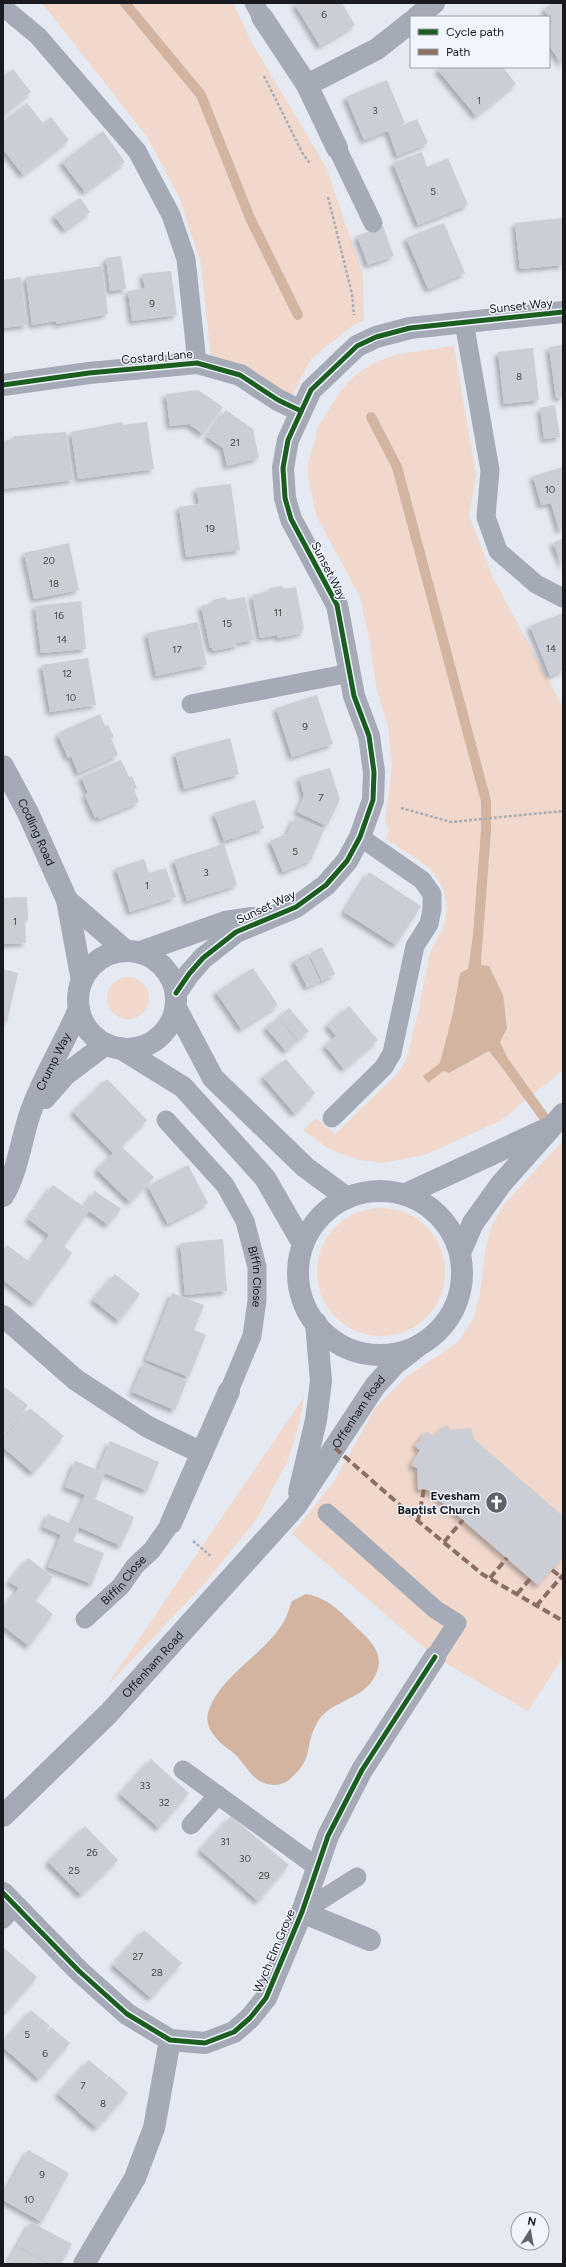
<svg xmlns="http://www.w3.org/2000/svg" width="566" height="2267" font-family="Figtree,sans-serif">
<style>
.green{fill:#f0d8cc}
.water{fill:#d2b4a0}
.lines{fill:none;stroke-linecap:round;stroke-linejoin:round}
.stream{stroke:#d2b4a0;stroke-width:10}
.building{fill:#cbced5;filter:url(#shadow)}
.path{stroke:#a9aeb6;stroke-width:2.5;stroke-dasharray:3 2;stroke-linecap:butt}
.service{stroke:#a4aab6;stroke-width:19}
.minor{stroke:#a4aab6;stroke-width:22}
.secondary{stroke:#a4a9b6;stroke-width:22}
.quiet{stroke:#8d6e63;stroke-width:4;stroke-dasharray:8 4;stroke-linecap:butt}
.cycleway-casing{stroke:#f0f5fe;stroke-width:8}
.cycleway{stroke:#1b5e20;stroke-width:5}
.labels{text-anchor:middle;stroke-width:3;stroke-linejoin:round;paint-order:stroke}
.number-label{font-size:10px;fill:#45474c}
.street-label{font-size:12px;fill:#181a1f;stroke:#f0f5fe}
.poi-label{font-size:12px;font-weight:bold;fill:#181a1f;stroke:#f0f5fe;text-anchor:end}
</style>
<defs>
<filter id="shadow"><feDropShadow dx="-3.5" dy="3.5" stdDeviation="2" flood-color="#0004"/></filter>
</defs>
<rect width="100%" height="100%" fill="#e5e9f2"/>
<g class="green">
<path d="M42,3H233L252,43L326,167L363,274L364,320L355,324L311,359L288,404L212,367L201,264L179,197L148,138Z"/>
<path d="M454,346L476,476L469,515L493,578L563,707V1070L500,1121L425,1155L382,1163L355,1159L329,1149L303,1130L316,1118L335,1134L399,1072L407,1058L418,1013L430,952L443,929L447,907L443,888L431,869L386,839L389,827L385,823L392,767L388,725L377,692L370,643L360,597L316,515L307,469L318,427L339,393L354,376L374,363L399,354Z"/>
<circle cx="128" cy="998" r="21"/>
<path d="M563,1141V1657L528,1711L435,1657L292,1534L335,1480L375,1408L405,1378L459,1341L473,1319L479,1299L486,1247L492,1225L505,1203Z"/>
<circle cx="381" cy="1272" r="64"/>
<path d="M304,1397L298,1429L287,1462L256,1520L205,1583L106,1687Z"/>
</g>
<g class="water">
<path d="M473,935L482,936L481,965L489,966L503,995L507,1028L500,1042L508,1059L501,1066L489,1051L449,1073L443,1071L428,1083L423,1076L440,1063L453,1013L460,973L468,969Z"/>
<path d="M306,1594C327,1597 342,1613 357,1628C371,1641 385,1654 376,1674C363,1703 329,1698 316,1725C304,1748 314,1758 291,1778C287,1782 281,1785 275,1785C249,1784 248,1763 230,1750C219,1743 204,1728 208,1713C219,1676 263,1656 283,1623C287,1617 289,1608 292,1601Z"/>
</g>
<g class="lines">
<g class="stream">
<path d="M125,3L201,95L250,218L298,315"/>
<path d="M371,417L397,467L486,801V830L477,949"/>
<path d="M497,1052L551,1127"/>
</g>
</g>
<g class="building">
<path d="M294,3H342L355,25L320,46Z"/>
<path d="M553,3H563V65L549,46V25L557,19L552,22L544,9Z"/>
<path d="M441,67H503L516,84L476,116L438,70Z"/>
<path d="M13,69L31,92L3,114V73L5,75Z"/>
<path d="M387,80L405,123L395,128L417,119L428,143L397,156L388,131L364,140L346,97Z"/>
<path d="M27,103L43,123L51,117L69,140L23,175L3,149V122Z"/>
<path d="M103,131L125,162L85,192L62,162Z"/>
<path d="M422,152L427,167L448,158L468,205L418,225L393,163Z"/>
<path d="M80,198L90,212L65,230L54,216Z"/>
<path d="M563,218V265L520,269L515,223Z"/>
<path d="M444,223L465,273L428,289L406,238Z"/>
<path d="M383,226L394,256L368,265L357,236Z"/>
<path d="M121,256L126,289L110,291L106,258Z"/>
<path d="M102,266L108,314L57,324L56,321L32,325L26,277Z"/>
<path d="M171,271L177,315L132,321L128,291L145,288L142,274Z"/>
<path d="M21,277L27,325L3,328V280Z"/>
<path d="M563,345V397L556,398L549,347Z"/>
<path d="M533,348L539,400L504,404L498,352Z"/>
<path d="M198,390L223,407L203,434L189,424L170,426L166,394Z"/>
<path d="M555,405L560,437L544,439L540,408Z"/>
<path d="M226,410L253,429L259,458L227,466L223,448L207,437Z"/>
<path d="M122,422L123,425L147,422L154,469L78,479L71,432Z"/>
<path d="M66,432L73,480L3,489V441L14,439V436Z"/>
<path d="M563,467V529L559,530L551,503L541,505L533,476Z"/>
<path d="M231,484L240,550L186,557L179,507L199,504L196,488Z"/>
<path d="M563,538V567L553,543Z"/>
<path d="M69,543L79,590L34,599L24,553Z"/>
<path d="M282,586L283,589L296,587L304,629L302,630L303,633L278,638L277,635L260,638L252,595L270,591L269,588Z"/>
<path d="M226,597L227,600L245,597L254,640L237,643V646L213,651L212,648H210L201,606L214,603L213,600Z"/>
<path d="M81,601L86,649L41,653L38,630L45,629L38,630L35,606Z"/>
<path d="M563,613V670L550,676L530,626Z"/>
<path d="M198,622L207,665L156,676L147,633Z"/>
<path d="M88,658L96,705L50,712L42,665Z"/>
<path d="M317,695L333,744L292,757L276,708Z"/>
<path d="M100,714L105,726L108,725L114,737L111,738L118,755L78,773L71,756L68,758L58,735L61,734L60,732Z"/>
<path d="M230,738L239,774L184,789L175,753Z"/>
<path d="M121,760L129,777L132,776L137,788L134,789L139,802L99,819L98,816L95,818L85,795L88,793L81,777Z"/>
<path d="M330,768L340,799L327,826L297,812L304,796L299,777Z"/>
<path d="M255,800L264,828L224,841L214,813Z"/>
<path d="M295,817L324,830L311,860L283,872L270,841L287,834Z"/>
<path d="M224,844L237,885L187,901L174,860Z"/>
<path d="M144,859L149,873L166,868L176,897L130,912L116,868Z"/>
<path d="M369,872L421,906L396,945L344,912Z"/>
<path d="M27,897L28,920L25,921L26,943L3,944V898Z"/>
<path d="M322,947L335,974L322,981L309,954Z"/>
<path d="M307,954L320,981L307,987L294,961Z"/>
<path d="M253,968L278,1005L241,1029L216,992Z"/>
<path d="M3,969L18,973L7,1022L3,1021Z"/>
<path d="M349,1006L378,1040L344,1069L325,1046L336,1036L327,1025Z"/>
<path d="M289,1008L309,1031L298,1040L278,1018Z"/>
<path d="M277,1018L297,1041L286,1051L266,1028Z"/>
<path d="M286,1059L315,1093L295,1114L263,1077Z"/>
<path d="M107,1079L147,1120L121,1146L154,1177L130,1202L97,1170L113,1153L73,1112Z"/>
<path d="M188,1165L208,1203L168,1224L148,1186Z"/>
<path d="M53,1185L84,1207L95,1191L121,1209L108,1225L89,1211L64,1246L72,1253L34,1304L3,1280V1250L7,1245L30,1262L49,1235L28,1219Z"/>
<path d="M223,1239L227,1291L185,1295L180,1243Z"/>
<path d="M115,1274L140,1294L119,1321L93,1300Z"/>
<path d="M172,1293L204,1305L194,1330L206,1335L189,1377L146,1360Z"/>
<path d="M144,1363L187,1381L175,1410L132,1392Z"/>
<path d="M3,1386L28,1405L3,1437Z"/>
<path d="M30,1408L64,1436L33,1473L3,1447V1440Z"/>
<path d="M447,1425L451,1430L471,1428L474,1439L563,1516V1557L538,1585L428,1490L418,1489L417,1468L411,1465L420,1450L415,1446L427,1431L433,1436Z"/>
<path d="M110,1441L159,1462L147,1491L105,1473L95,1499L134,1517L121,1546L79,1527L73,1541L104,1553L92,1584L48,1567L61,1535L43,1527L48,1514L72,1524L85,1495L65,1487L75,1461L98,1470Z"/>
<path d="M28,1558L53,1577L35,1600L53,1614L29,1646L3,1626V1609L19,1588L9,1582Z"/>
<path d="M151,1759L189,1793L159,1828L120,1794Z"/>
<path d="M231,1816L289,1865L258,1901L200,1850Z"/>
<path d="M85,1826L118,1860L81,1895L48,1862Z"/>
<path d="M144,1930L182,1963L151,1998L113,1965Z"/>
<path d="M3,1947L37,1977L6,2012L3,2009Z"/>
<path d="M31,2010L50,2026L20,2062L3,2047V2042Z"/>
<path d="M51,2027L70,2043L39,2079L20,2062Z"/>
<path d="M89,2060L108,2076L78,2111L58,2094Z"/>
<path d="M109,2076L128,2093L97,2128L78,2112Z"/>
<path d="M28,2150L69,2173L42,2222L3,2200V2196Z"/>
<path d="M31,2222L72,2244L61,2264H50L17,2246Z"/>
<path d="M17,2247L48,2264H7Z"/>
</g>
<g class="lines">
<g class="path">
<path d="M264,76L303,154L309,162L312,161"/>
<path d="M328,197L352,294L354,315"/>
<path d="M401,808L451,822L563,811"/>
<path d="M193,1541L212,1557"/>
</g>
<g class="service">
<path d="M254,3L262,17"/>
<path d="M3,7L38,36L137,151L171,215L186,259L197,363"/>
<path d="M337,148L373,223"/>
<path d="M464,322L490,470L486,517L498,551L536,584L563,598"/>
<path d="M191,704L350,673"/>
<path d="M332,1118L384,1067L392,1053L415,946L429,924L432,909V894L422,880L360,837"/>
<path id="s1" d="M166,1120L225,1185L245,1221L257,1267V1300L252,1336L229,1391"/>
<path d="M327,1513L436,1610L457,1623L435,1657"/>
<path id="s2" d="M85,1619L121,1586L135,1566L152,1550L171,1523"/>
<path d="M183,1770L317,1867"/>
<path d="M191,1825L218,1795"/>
<path d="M302,1912L357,1877"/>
<path d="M3,1919L15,1905"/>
</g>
<g class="minor">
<path d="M262,17L307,85L337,148"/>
<path d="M417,17L434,3"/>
<path d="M307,85L377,49L411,22"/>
<path d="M3,385L89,373L197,363L240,375L278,400L301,411"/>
<path id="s3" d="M3,766L28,813L67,900L82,981"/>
<path d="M67,900L126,951"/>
<circle cx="127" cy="1000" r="49"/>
<path d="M140,952L225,922L252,918"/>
<path d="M176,993L189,974L203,958L236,932L296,907L326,885L347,861L360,837L373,800L374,772L369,736L354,696L337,605L291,519L285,498L283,468L288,440L311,390L357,346L376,337L410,328L563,312"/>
<path d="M176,1008L213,1078L305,1167L347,1198"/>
<path d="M120,1048L183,1087L265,1178L303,1244"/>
<path d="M45,1098L65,1075L106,1044"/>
<path id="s4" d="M3,1196C20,1168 21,1133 34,1103C47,1071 65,1041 79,1009"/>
<path d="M3,1316L76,1380L148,1427L202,1453"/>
<path d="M171,1523L229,1391"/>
<path d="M3,1893L79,1971L127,2014L170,2040L205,2043L234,2032L250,2018L266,1998L302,1912L328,1836L362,1770L435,1657"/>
<path d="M302,1912L370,1940"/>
<path d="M84,2264L135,2178L154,2128L170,2040"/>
</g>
<g class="secondary">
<circle cx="380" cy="1273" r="82"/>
<path d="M406,1194L544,1130"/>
<path d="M460,1253L473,1223L501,1184L563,1114"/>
<path d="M299,1492L316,1420L321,1381L316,1323"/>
<path id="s5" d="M3,1816L109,1713L296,1506L375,1386L395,1364L418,1346"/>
</g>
<g class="quiet">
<path d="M335,1448L418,1521L482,1574L563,1621"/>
<path d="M418,1521L424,1489"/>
<path d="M444,1542L463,1520"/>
<path d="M552,1570L561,1577"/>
<path d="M490,1578L507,1558"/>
<path d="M517,1594L530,1579"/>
<path d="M536,1606L563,1575"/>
</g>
<defs>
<g id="cycleway">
<path d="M3,385L89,373L197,363L240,375L278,400L301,411"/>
<path d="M176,993L189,974L203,958L236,932L296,907L326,885L347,861L360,837L373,800L374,772L369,736L354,696L337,605L291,519L285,498L283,468L288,440L311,390L357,346L376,337L410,328L563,312"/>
<path d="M3,1893L79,1971L127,2014L170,2040L205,2043L234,2032L250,2018L266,1998L302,1912L328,1836L362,1770L435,1657"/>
</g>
</defs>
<use href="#cycleway" class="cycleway-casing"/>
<use href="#cycleway" class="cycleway"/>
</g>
<defs>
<symbol id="church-disc" viewBox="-11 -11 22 22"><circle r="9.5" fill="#606269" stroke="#f0f5fe"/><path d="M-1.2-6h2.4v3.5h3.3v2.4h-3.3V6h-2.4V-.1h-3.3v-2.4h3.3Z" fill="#fff"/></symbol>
</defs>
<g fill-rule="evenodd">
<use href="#church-disc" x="484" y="1490" width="25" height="25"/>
</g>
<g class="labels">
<g class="number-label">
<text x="324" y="18">6</text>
<text x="479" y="104">1</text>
<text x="375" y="114">3</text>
<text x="433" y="195">5</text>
<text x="152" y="307">9</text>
<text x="519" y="380">8</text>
<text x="235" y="446">21</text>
<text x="550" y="493">10</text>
<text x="210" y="532">19</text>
<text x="49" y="564">20</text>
<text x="54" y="587">18</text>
<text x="278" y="616">11</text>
<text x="59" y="619">16</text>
<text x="227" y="627">15</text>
<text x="62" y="643">14</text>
<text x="551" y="652">14</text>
<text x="177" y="653">17</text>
<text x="67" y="677">12</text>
<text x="71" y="701">10</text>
<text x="305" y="730">9</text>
<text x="321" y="801">7</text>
<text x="295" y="855">5</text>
<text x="206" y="876">3</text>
<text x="147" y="889">1</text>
<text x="15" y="925">1</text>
<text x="145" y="1789">33</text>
<text x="164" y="1806">32</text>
<text x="225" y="1845">31</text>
<text x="92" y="1856">26</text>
<text x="245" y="1862">30</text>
<text x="74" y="1874">25</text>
<text x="264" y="1879">29</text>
<text x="138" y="1960">27</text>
<text x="157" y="1976">28</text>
<text x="27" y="2038">5</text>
<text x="45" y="2057">6</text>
<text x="83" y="2089">7</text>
<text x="103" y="2107">8</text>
<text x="42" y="2178">9</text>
<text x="29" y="2203">10</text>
</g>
<g class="street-label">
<text transform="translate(521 306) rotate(-6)" y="4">Sunset Way</text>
<text transform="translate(157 357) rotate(-5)" y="4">Costard Lane</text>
<text transform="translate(329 571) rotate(63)" y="4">Sunset Way</text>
<text dy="4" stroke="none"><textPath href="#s3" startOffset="74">Codling Road</textPath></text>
<text transform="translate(266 907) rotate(-25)" y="4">Sunset Way</text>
<text dy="4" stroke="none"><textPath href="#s4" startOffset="144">Crump Way</textPath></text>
<text dy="4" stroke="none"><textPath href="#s1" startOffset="186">Biffin Close</textPath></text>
<text dy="4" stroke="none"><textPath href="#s5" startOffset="540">Offenham Road</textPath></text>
<text dy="4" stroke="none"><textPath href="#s2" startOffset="55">Biffin Close</textPath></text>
<text dy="4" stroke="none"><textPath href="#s5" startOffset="213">Offenham Road</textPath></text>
<text transform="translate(274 1951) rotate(-67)" y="4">Wych Elm Grove</text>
</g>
<g class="poi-label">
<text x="480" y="1500">Evesham<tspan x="480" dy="14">Baptist Church</tspan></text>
</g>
</g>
<rect width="566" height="2267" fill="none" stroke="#181a1f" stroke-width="8"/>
<rect x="410" y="16" width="140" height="52" fill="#f0f5fe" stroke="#9a9da5"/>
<rect x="418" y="29" width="20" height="6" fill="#1b5e20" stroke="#9a9da5"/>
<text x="446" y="36" font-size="12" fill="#181a1f">Cycle path</text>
<rect x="418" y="49" width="20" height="6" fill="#8d6e63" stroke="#9a9da5"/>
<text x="446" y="56" font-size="12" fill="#181a1f">Path</text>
<g transform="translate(530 2231) rotate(11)"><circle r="19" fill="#f0f5fe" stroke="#9a9da5"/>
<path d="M0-3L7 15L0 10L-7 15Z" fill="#606269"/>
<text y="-6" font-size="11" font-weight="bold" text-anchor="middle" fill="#181a1f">N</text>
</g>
</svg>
